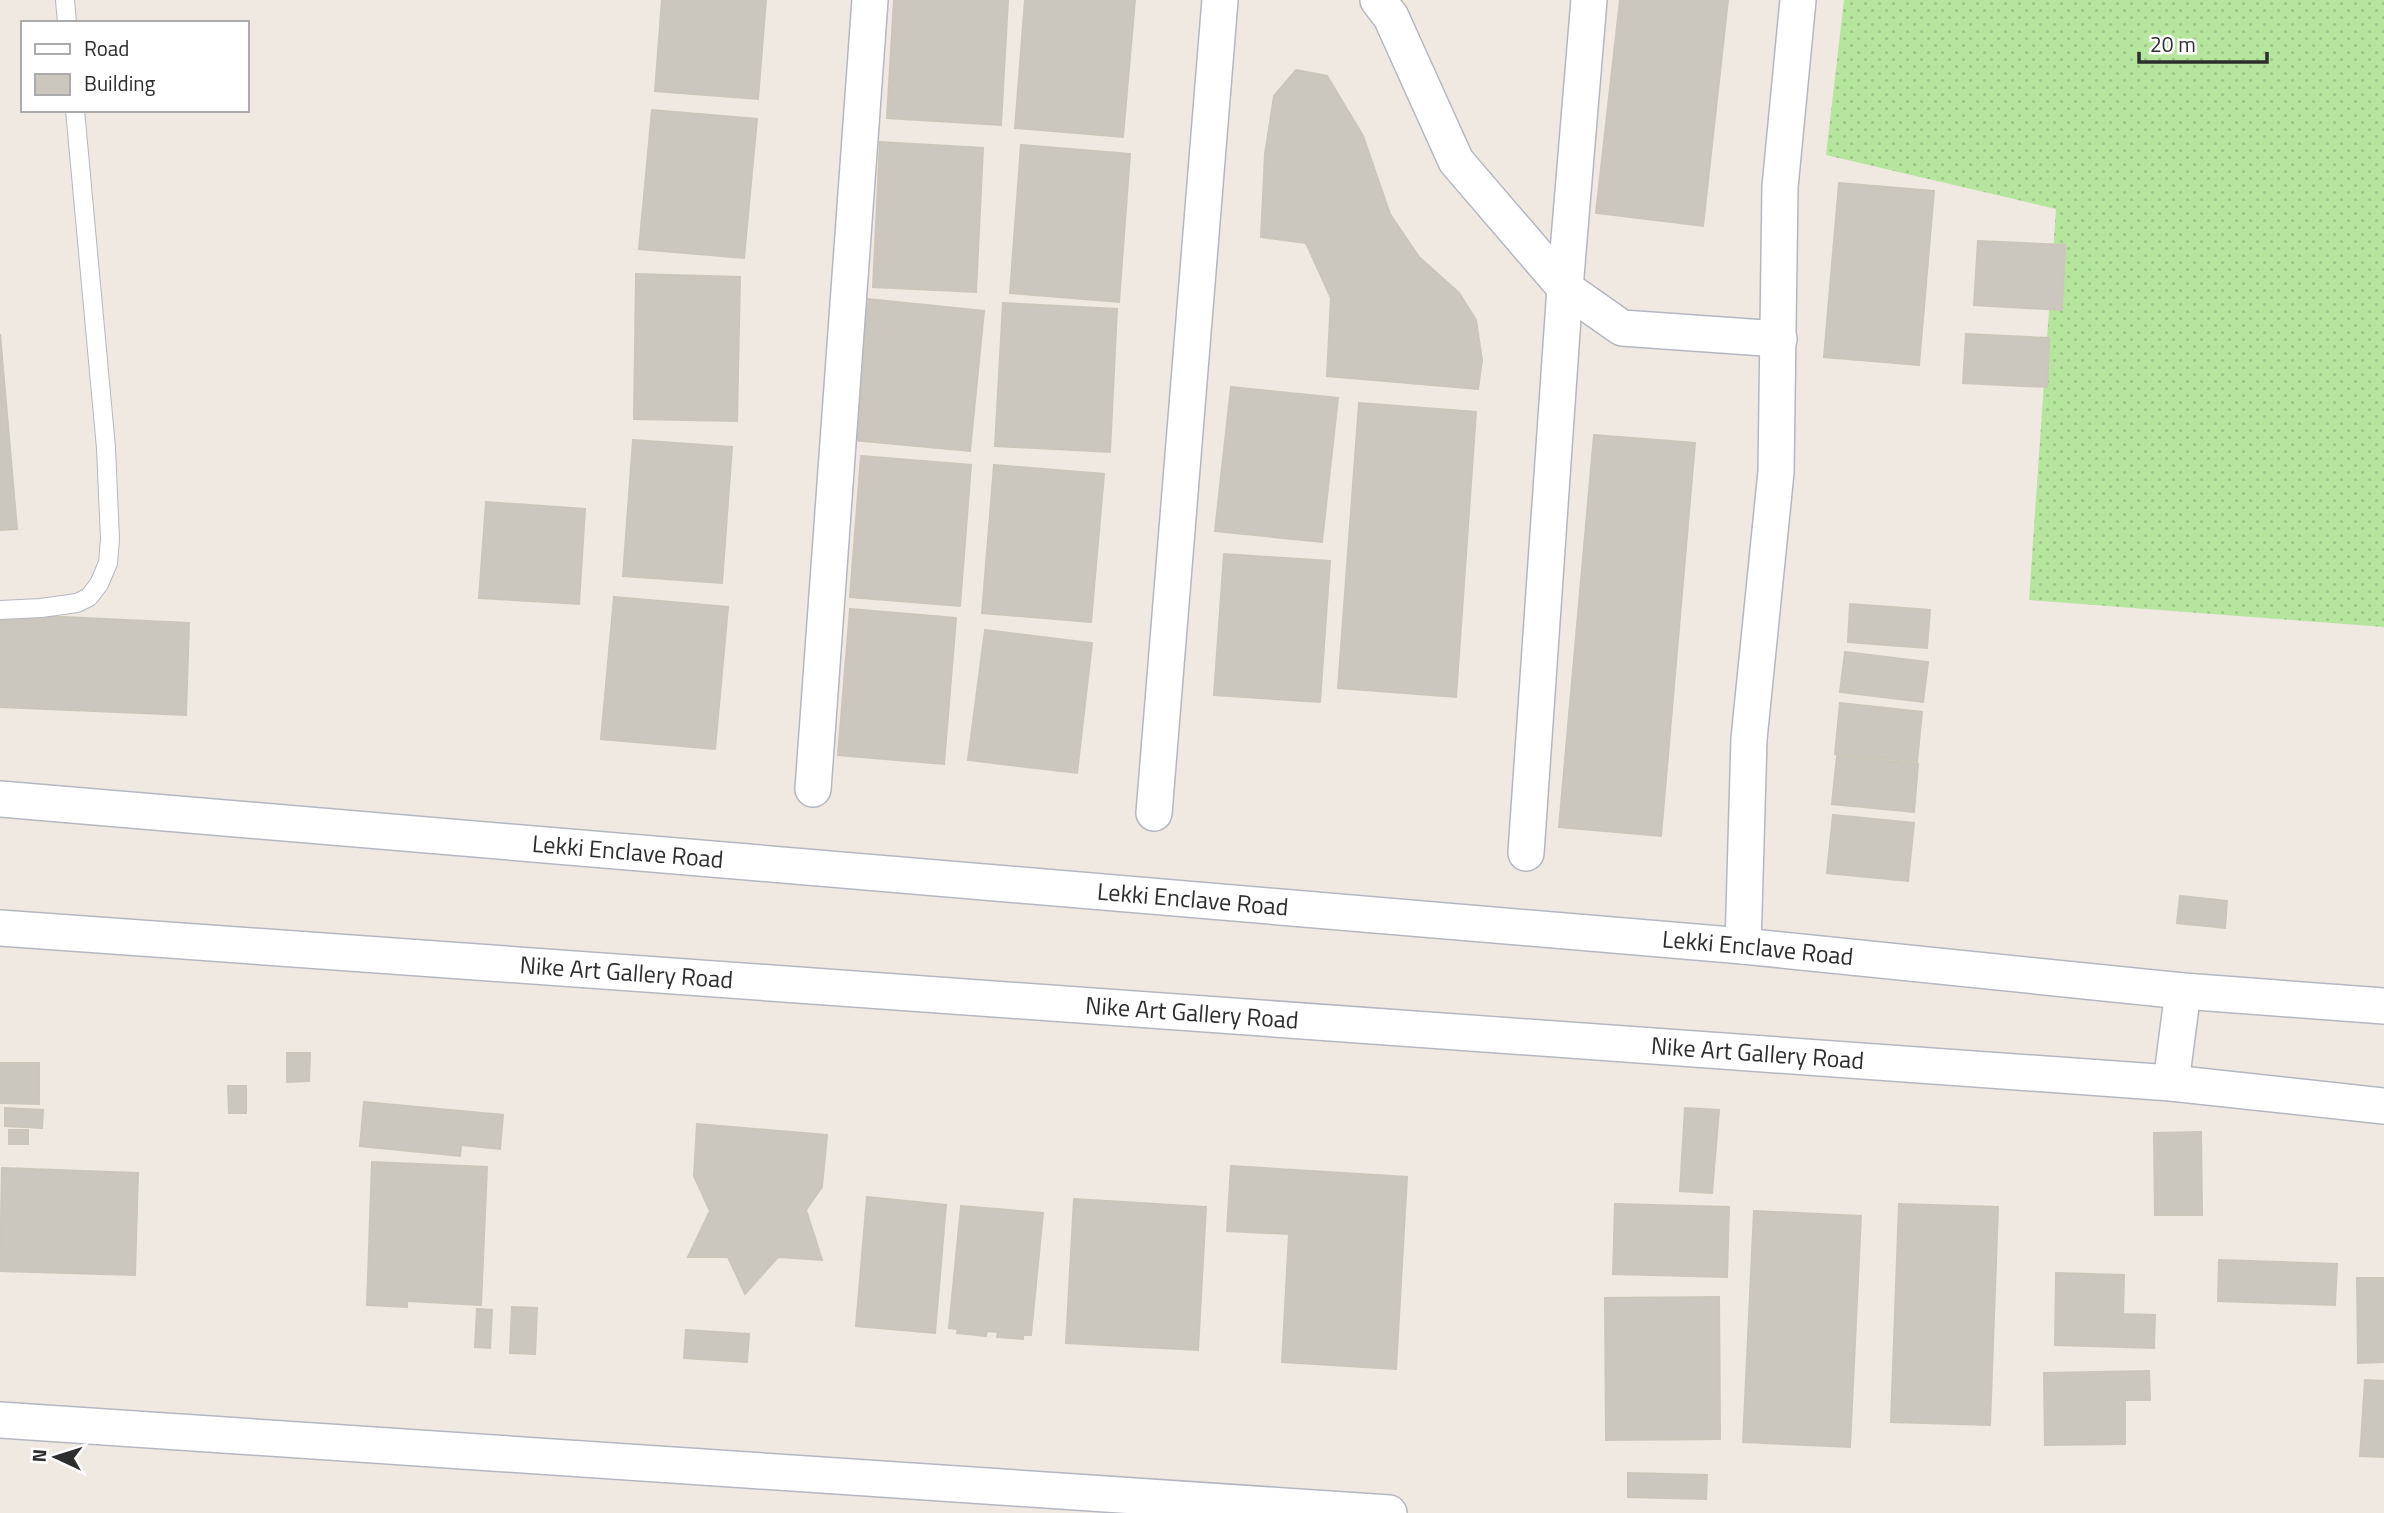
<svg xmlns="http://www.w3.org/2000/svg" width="2384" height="1513" font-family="'Titillium Web',sans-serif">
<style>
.grass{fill:url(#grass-dots)}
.building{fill:#cbc7bf;stroke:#cbc5ba;stroke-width:2}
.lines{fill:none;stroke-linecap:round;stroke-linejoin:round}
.lane-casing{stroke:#b4b7c1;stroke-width:20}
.street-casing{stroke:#b4b7c1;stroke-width:38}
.lane{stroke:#fff;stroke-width:18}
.street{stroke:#fff;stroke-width:35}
.labels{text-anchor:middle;stroke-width:5;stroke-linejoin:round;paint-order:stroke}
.street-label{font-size:24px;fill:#2e2e2e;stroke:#fff}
</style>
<defs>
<pattern id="grass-dots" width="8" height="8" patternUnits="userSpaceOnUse" patternTransform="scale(1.75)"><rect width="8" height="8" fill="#b6e59e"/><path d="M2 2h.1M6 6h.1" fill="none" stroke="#9dc588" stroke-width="1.8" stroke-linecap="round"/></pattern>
</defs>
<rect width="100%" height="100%" fill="#efe9e1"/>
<path class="grass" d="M1844,0H2384V627L2029,600L2056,209L1826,155Z"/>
<g class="building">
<path d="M662,0H766L758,99L655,91Z"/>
<path d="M894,0H1008L1001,125L887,118Z"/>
<path d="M1025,0H1135L1123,137L1015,128Z"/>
<path d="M1620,0H1728L1703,226L1596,213Z"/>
<path d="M1296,70L1327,76L1363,136L1390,214L1419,257L1459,293L1476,320L1482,360L1478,389L1327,376L1331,298L1306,243L1261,237L1265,154L1274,96Z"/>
<path d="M652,110L757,119L744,258L639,249Z"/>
<path d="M880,142L983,148L976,292L873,287Z"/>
<path d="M1021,145L1130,154L1119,302L1010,293Z"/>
<path d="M1839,183L1934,191L1919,365L1824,357Z"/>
<path d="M1978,241L2065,245L2062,310L1974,305Z"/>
<path d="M636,274L740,277L737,421L634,419Z"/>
<path d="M867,299L984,311L970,451L853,440Z"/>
<path d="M1003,303L1117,309L1110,452L995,446Z"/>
<path d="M0,334L17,529L0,530Z"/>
<path d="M1966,334L2049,338L2047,387L1963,383Z"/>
<path d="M1231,387L1338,398L1322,542L1215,531Z"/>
<path d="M1359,403L1476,412L1456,697L1338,688Z"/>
<path d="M1594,435L1695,443L1661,836L1559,827Z"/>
<path d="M633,440L732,447L722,583L623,576Z"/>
<path d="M861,456L971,465L960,606L850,597Z"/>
<path d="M994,465L1104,474L1091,622L982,613Z"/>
<path d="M486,502L585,509L579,604L479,598Z"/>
<path d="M1224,554L1330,561L1320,702L1214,695Z"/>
<path d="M614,597L728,607L715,749L601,739Z"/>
<path d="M1850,604L1930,610L1927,648L1848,642Z"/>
<path d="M850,609L956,618L944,764L838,755Z"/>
<path d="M0,614L189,623L186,715L0,707Z"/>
<path d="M985,630L1092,643L1077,773L968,760Z"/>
<path d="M1845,652L1928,662L1923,702L1840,692Z"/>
<path d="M1840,703L1922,712L1917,762L1835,754Z"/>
<path d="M1837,756L1918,764L1914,812L1832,804Z"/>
<path d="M1833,815L1914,823L1908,881L1827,873Z"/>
<path d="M2180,896L2227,901L2225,928L2177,923Z"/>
<path d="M287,1053H310L309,1081L287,1082Z"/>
<path d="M0,1063H39V1104L0,1103Z"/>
<path d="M228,1086H246V1113H229Z"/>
<path d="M364,1102L503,1115L500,1149L461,1145L460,1156L360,1146Z"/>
<path d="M5,1108L43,1110L42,1128L5,1126Z"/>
<path d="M1685,1108L1719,1110L1712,1193L1680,1191Z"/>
<path d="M697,1124L827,1135L822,1187L806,1210L822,1260L778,1257L745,1294L728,1257H688L710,1211L694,1176Z"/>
<rect x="9" y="1130" width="19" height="14"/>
<path d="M2201,1132L2202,1215H2155L2154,1133Z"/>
<path d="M372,1162L487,1167L481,1305L407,1301V1307L367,1305Z"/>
<path d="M1231,1166L1407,1177L1396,1369L1282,1362L1289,1234L1227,1231Z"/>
<path d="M2,1168L138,1173L135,1275L0,1271Z"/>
<path d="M867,1197L946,1205L935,1333L856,1326Z"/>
<path d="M1074,1199L1206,1207L1198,1350L1066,1343Z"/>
<path d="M1615,1204L1729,1207L1727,1277L1613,1274Z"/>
<path d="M1899,1204L1998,1207L1990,1425L1891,1422Z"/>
<path d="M961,1206L1043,1213L1031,1335H1023V1339L997,1337L998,1332L987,1331L986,1336L957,1333L958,1329L949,1328Z"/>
<path d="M1754,1211L1861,1216L1850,1447L1743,1442Z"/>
<path d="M2219,1260L2337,1264L2335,1305L2218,1301Z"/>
<path d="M2056,1273L2124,1275L2123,1314L2155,1315L2154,1348L2055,1345Z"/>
<path d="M2357,1278H2384V1362L2358,1363Z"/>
<path d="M1719,1297L1720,1439L1606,1440L1605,1298Z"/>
<path d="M512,1307L537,1308L535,1354L510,1353Z"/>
<path d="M477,1309L492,1310L490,1348L475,1347Z"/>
<path d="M686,1330L749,1334L747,1362L684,1358Z"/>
<path d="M2149,1371L2150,1400H2125V1444L2045,1445L2044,1373Z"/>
<path d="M2365,1380L2384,1381V1457L2360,1456Z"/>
<path d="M1628,1473L1707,1475L1706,1499L1628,1497Z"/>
</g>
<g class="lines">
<defs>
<g id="lane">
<path d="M65,0L67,23"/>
<path d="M0,610L41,608L77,603L89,597L99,584L108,563L110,539L106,448L75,110"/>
</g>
<g id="street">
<path d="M1378,0L1391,17L1456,161L1565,288L1622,328L1779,339"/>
<path d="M813,789L870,0"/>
<path id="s1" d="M0,799L1743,946L2183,991L2384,1006"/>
<path d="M1154,813L1220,0"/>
<path d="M1526,853L1565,288L1589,0"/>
<path id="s2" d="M0,928L2171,1083L2384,1106"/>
<path d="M1743,946L1749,739L1776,472L1780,187L1798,0"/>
<path d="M2171,1083L2183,991"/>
<path d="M0,1420L1389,1513"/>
</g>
</defs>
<use href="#lane" class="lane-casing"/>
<use href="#street" class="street-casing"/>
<use href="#lane" class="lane"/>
<use href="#street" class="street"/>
</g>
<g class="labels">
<g class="street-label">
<text dy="8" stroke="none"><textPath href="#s1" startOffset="630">Lekki Enclave Road</textPath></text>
<text dy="8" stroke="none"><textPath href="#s1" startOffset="1197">Lekki Enclave Road</textPath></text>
<text dy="8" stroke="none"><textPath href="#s1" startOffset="1764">Lekki Enclave Road</textPath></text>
<text dy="8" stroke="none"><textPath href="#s2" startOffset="628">Nike Art Gallery Road</textPath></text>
<text dy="8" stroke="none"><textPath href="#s2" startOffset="1195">Nike Art Gallery Road</textPath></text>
<text dy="8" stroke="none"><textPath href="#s2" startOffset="1762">Nike Art Gallery Road</textPath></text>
</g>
</g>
<rect x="21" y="21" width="228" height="91" fill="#ffffff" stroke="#ababab" stroke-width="2"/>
<rect x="35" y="44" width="35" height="10" fill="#ffffff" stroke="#ababab" stroke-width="2"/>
<text x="84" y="56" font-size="21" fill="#2e2e2e">Road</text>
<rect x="35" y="74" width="35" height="21" fill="#cbc7bf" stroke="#ababab" stroke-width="2"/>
<text x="84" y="91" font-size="21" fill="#2e2e2e">Building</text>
<g transform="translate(56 1457) rotate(274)" stroke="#ffffff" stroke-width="5" paint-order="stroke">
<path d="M0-5L12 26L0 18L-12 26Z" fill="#2e2e2e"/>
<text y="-10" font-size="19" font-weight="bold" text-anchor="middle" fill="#2e2e2e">N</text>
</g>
<path d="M2139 52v10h128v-10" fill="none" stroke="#2e2e2e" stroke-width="3.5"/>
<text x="2150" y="52" font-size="21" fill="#2e2e2e" stroke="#ffffff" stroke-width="5" paint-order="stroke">20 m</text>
</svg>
